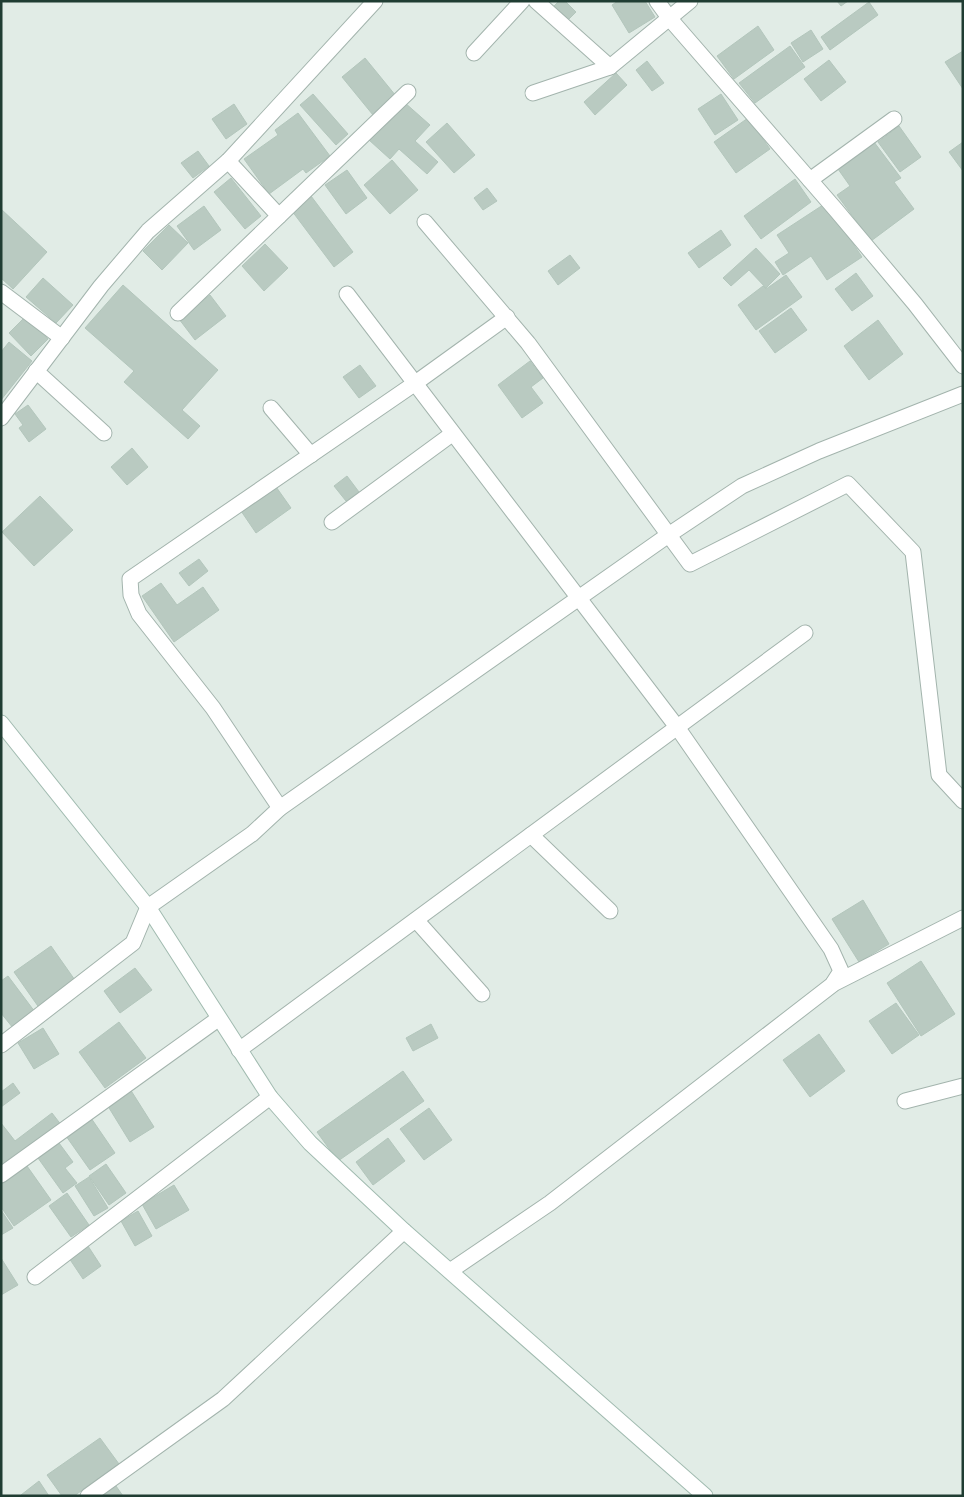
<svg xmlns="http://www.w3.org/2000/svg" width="964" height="1497" font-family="'Titillium Web',sans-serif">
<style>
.building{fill:#b9cac1;stroke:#b3c6bc}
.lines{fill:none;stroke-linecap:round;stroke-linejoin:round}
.street-casing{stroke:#a3b4ad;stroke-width:17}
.secondary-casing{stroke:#a1bbb0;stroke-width:17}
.street{stroke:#fff;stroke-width:15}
.secondary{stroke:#fff;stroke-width:15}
</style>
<rect width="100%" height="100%" fill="#e1ece6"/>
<g class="building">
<path d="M559,1H565L576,12L566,22L552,8Z"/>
<path d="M618,1H645L655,17L629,33L612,5Z"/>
<path d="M837,1H848L841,6Z"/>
<path d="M869,2L878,15L830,50L821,37Z"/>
<path d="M758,26L774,50L734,79L717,56Z"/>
<path d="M811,30L823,49L803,62L791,43Z"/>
<path d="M790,46L805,67L755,103L739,83Z"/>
<path d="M963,51V89L945,62Z"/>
<path d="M365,58L396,96L373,115L342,77Z"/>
<path d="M829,60L846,82L821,101L804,79Z"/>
<path d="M647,61L664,83L652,91L636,70Z"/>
<path d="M616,73L627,85L595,115L584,102Z"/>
<path d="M313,94L348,134L336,145L300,105Z"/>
<path d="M721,94L738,120L715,135L698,109Z"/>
<path d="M404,102L430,125L415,141L438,162L427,174L399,149L390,159L369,140Z"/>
<path d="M234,104L247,124L226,139L212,119Z"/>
<path d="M298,113L330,156L306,173L303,169L269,194L244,159L278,135L275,130Z"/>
<path d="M748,118L770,149L736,173L714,142Z"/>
<path d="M447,123L475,155L454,173L426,142Z"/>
<path d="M899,126L921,157L900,172L878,142Z"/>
<path d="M874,142L901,178L894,182L914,209L871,241L837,195L850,186L838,169Z"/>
<path d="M963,142V171L949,152Z"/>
<path d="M198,151L209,166L193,178L181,163Z"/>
<path d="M392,160L418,190L390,214L364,185Z"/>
<path d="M347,170L367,198L346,214L325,185Z"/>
<path d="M231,178L261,216L245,229L214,192Z"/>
<path d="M795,179L811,202L761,239L744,216Z"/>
<path d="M487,188L497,201L483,210L474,198Z"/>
<path d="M311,196L353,252L334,267L292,211Z"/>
<path d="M826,203L862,257L827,280L811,256L783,275L775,262L789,253L777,235Z"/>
<path d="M204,206L221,230L194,250L177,226Z"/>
<path d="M1,209L47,252L13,289L1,278Z"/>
<path d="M169,225L188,243L162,270L143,251Z"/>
<path d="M721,230L731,245L699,268L688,253Z"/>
<path d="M265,244L288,268L264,291L242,266Z"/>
<path d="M756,248L780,274L766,288L749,270L731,286L723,278Z"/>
<path d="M570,255L580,268L558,285L548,271Z"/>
<path d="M856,273L873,296L852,311L835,289Z"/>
<path d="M786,275L802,297L756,330L738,305L763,286L766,289Z"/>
<path d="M43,278L73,305L56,323L26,297Z"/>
<path d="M123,285L218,370L182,410L200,426L188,439L124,382L134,371L85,328Z"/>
<path d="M210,295L226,316L195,340L179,319Z"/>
<path d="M791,308L807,330L775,353L759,331Z"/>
<path d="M25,317L48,339L31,356L9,333Z"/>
<path d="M878,320L903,354L869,380L844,346Z"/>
<path d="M9,342L32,361L1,400V352Z"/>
<path d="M530,361L543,378L531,387L543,403L522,418L498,385Z"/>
<path d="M360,365L376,386L359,398L343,377Z"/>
<path d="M28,405L46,429L29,442L19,428L23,425L15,414Z"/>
<path d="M132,448L148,467L127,485L111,467Z"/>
<path d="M347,476L359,492L346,501L334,486Z"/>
<path d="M274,484L291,508L256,533L239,508Z"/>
<path d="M40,496L73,530L34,566L2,532Z"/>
<path d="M199,559L208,571L189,586L179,573Z"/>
<path d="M161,583L177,605L203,587L219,610L174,642L142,596Z"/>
<path d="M863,900L889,944L859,962L832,919Z"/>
<path d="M51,946L77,983L40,1009L14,972Z"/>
<path d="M921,961L955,1014L921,1036L887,983Z"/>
<path d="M135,968L152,990L120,1013L104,991Z"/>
<path d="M8,976L35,1012L13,1028L1,1013V981Z"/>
<path d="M896,1003L919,1035L892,1054L869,1021Z"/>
<path d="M119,1022L146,1058L105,1088L79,1052Z"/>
<path d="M431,1024L438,1038L413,1051L406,1038Z"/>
<path d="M43,1028L59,1054L34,1069L18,1043Z"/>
<path d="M819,1034L845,1071L810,1097L783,1060Z"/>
<path d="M403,1071L424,1101L338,1161L317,1132Z"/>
<path d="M13,1083L20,1093L1,1107V1092Z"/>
<path d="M130,1089L154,1127L130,1142L106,1103Z"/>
<path d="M429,1108L452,1140L424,1160L400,1129Z"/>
<path d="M52,1113L62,1126L1,1172V1123L15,1141Z"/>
<path d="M91,1118L115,1153L90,1170L66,1136Z"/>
<path d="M388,1138L405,1161L373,1185L356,1162Z"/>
<path d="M59,1143L73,1162L65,1168L77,1183L63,1193L38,1158Z"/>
<path d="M106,1164L126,1193L109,1205L89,1176Z"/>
<path d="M27,1166L51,1200L14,1226L1,1207V1184Z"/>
<path d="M89,1177L108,1208L94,1216L75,1186Z"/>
<path d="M174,1185L189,1210L156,1229L142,1204Z"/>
<path d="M67,1193L89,1225L71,1237L49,1206Z"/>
<path d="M1,1210L13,1228L1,1235Z"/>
<path d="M138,1211L152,1236L135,1246L121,1221Z"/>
<path d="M88,1246L101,1266L83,1279L69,1258Z"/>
<path d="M1,1258L18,1285L1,1295Z"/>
<path d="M100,1438L119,1464L74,1496H62L47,1475Z"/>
<path d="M39,1481L49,1496H21V1495Z"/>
<path d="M116,1486L123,1496H102Z"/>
</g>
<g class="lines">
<defs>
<g id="street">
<path d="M536,1L610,67L690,1"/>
<path d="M657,1L670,19L836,210L915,304L963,366"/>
<path d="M474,53L522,1"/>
<path d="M533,93L610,67"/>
<path d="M810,180L894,119"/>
<path d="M279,216L408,92"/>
<path d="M425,222L528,343L690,564L848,484L913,552L939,775L963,801"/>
<path d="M1,292L62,338"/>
<path d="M347,294L677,727L831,949L841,971L832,985L550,1203L450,1271"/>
<path d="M178,313L279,216L228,161"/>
<path d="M36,371L104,433"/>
<path d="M271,408L311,455"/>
<path d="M1,418L101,286L148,231L228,161L375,1"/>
<path d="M332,522L452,434"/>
<path d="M280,808L213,708L139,614L131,595L130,579L414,384L507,317"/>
<path d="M531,835L610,911"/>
<path d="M416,920L482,994"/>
<path d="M833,984L963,918"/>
<path d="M1,1045L133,943L148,907L252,834L280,808L667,536L742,486L819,451L963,394"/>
<path d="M239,1050L805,633"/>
<path d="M905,1101L963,1086"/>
<path d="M1,1175L218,1019"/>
<path d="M35,1277L270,1097"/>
<path d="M88,1496L223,1399L404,1231"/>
</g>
<path id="secondary" d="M1,723L148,907L270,1097L310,1143L404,1231L705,1496"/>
</defs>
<use href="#street" class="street-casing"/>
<use href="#secondary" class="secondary-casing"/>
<use href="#street" class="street"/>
<use href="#secondary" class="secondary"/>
</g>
<rect width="964" height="1497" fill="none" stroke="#203d33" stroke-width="5"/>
</svg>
